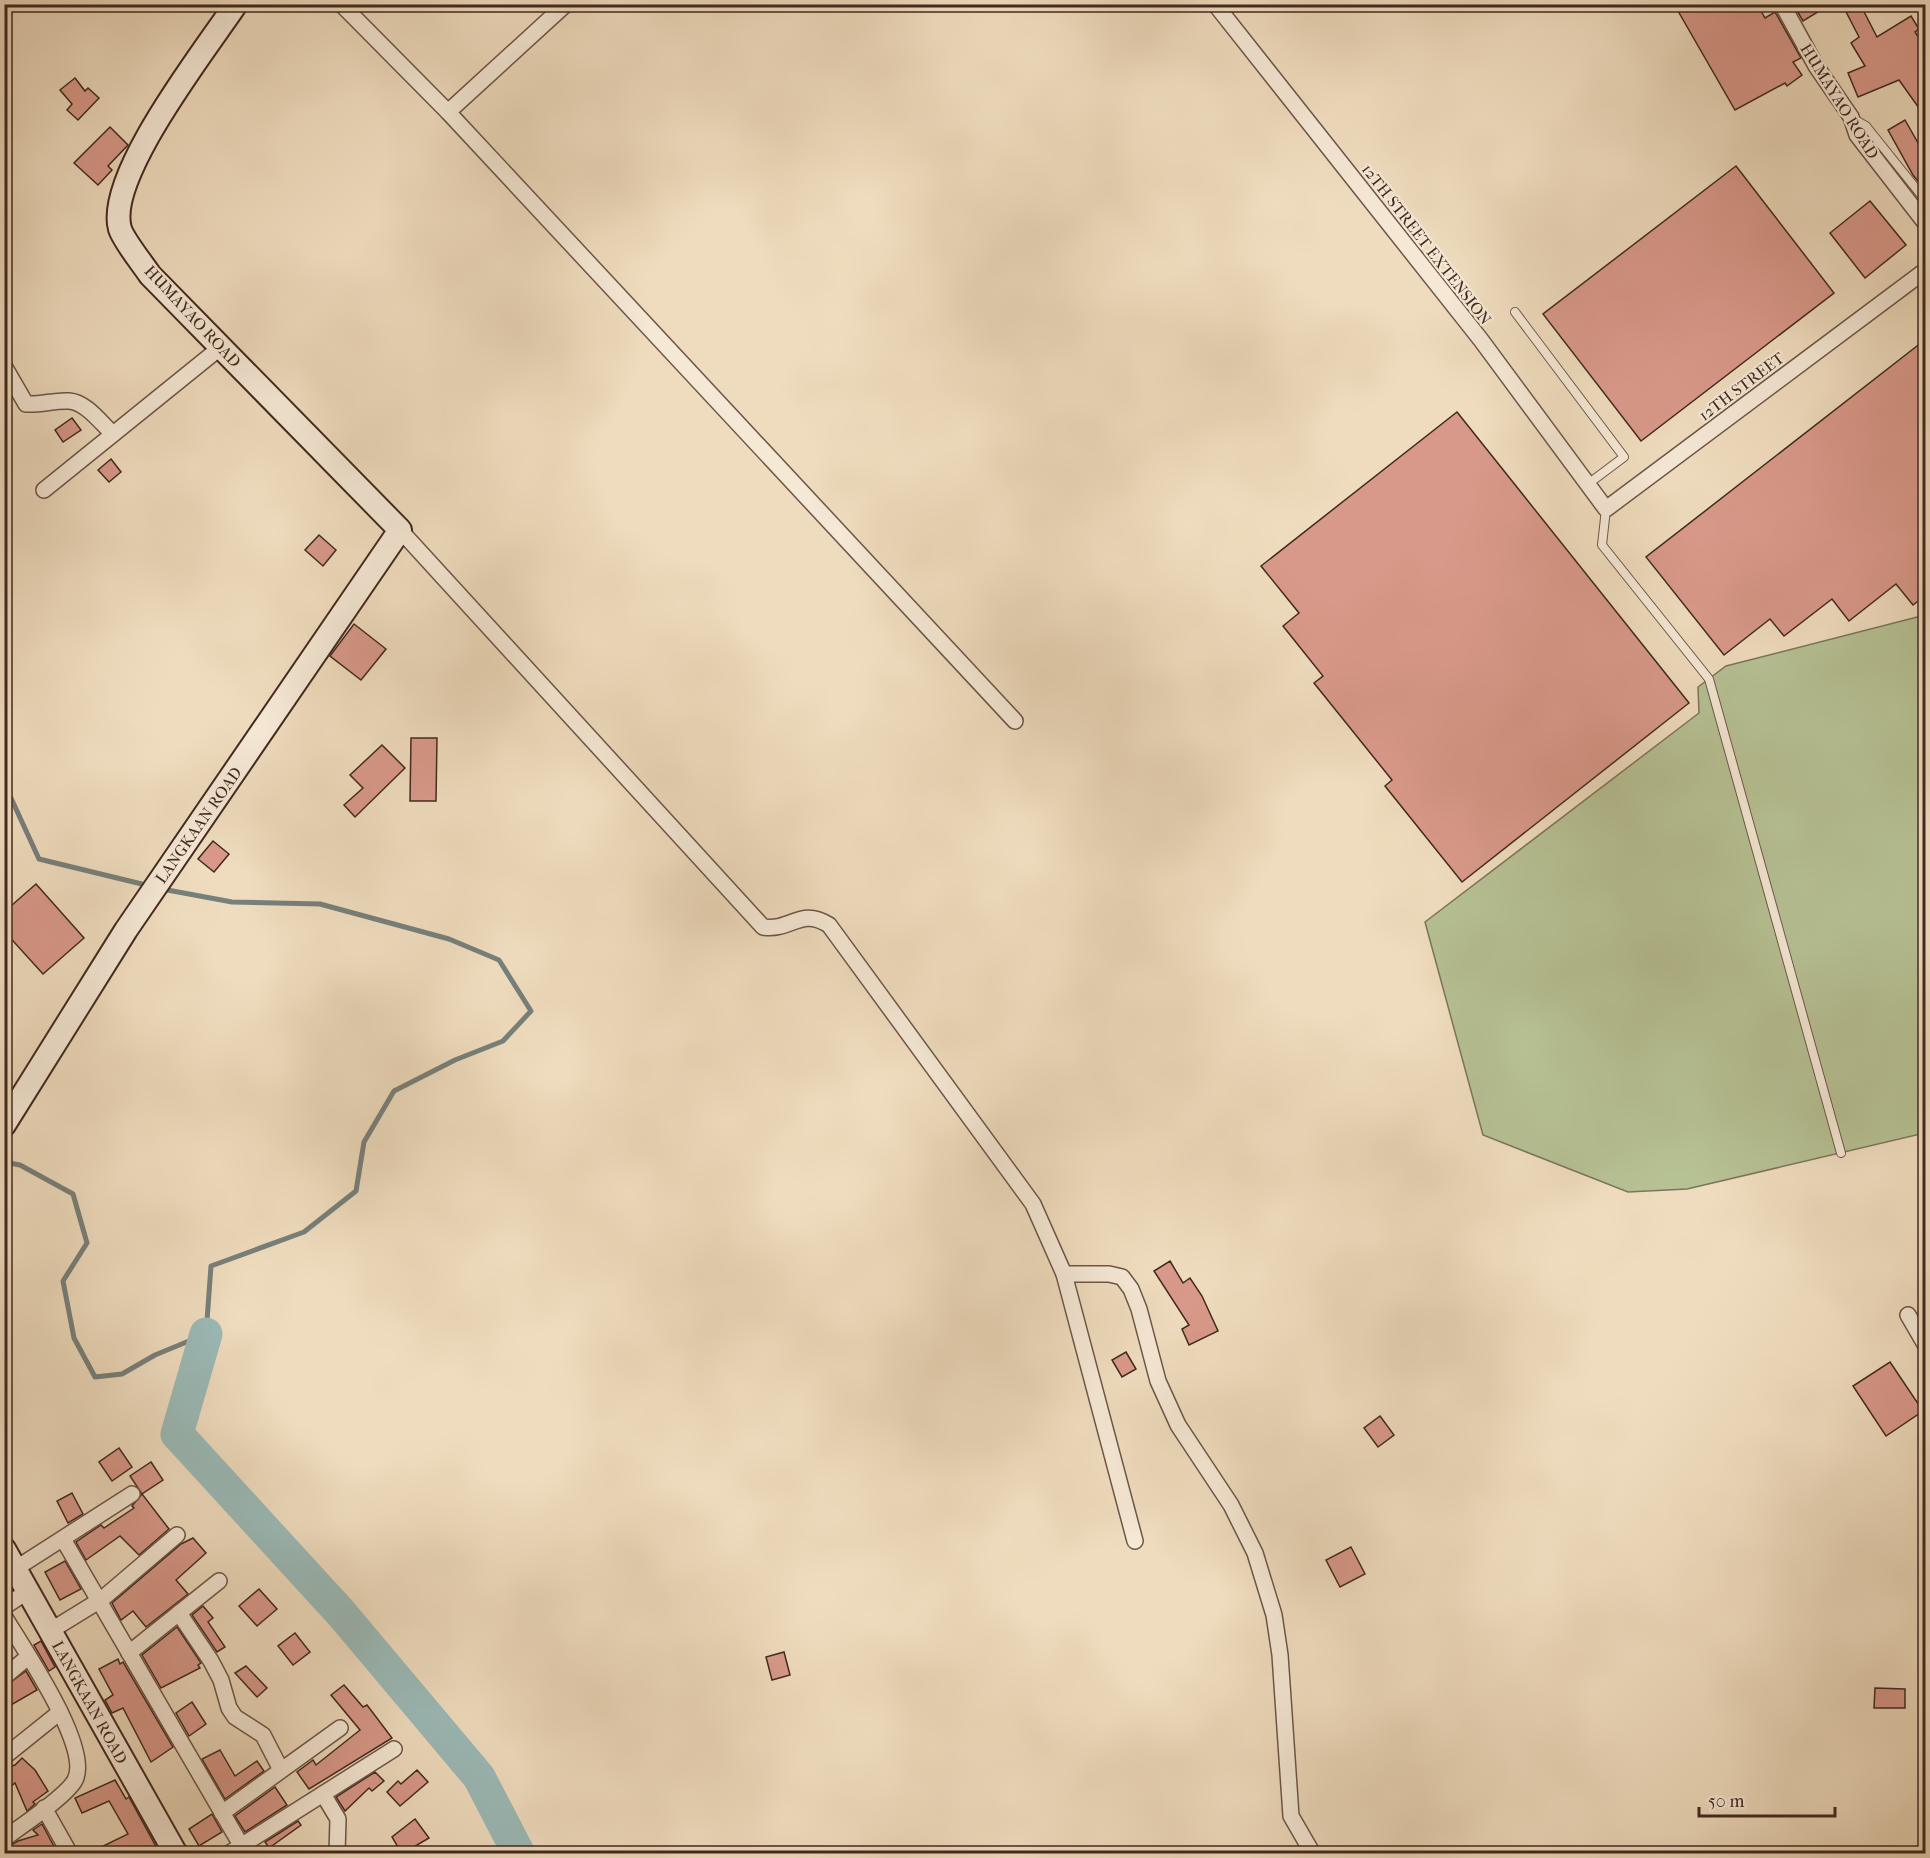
<svg xmlns="http://www.w3.org/2000/svg" width="1930" height="1858" font-family="'IM FELL French Canon',serif">
<style>
.green{fill:#b6c194;stroke:#7c755a;stroke-width:1.5}
.lines{fill:none;stroke-linecap:round;stroke-linejoin:round}
.stream{stroke:#77807b;stroke-width:5}
.river{stroke:#9bbab7;stroke-width:33}
.building{fill:#d9998a;stroke:#422920;stroke-width:1.5}
.lane-casing{stroke:#6d5648;stroke-width:10}
.street-casing{stroke:#6d5648;stroke-width:18}
.secondary-casing{stroke:#422920;stroke-width:26}
.lane{stroke:#f5e8d5;stroke-width:8}
.street{stroke:#f5e8d5;stroke-width:15}
.secondary{stroke:#f5e8d5;stroke-width:22}
.labels{text-anchor:middle;stroke-width:4.5;stroke-linejoin:round;paint-order:stroke}
.street-label{font-size:16px;fill:#422920;stroke:#f5e8d5}
</style>
<rect width="100%" height="100%" fill="#efdcbe"/>
<filter id="stains"><feTurbulence type="fractalNoise" baseFrequency=".00333" numOctaves="4"/><feColorMatrix values="0 0 0 0 .2 0 0 0 0 .09 0 0 0 0 .02 0 0 0 .5 -.17"/></filter>
<radialGradient id="worn" r=".72"><stop offset=".6" stop-color="#630" stop-opacity="0"/><stop offset="1" stop-color="#630" stop-opacity=".3"/></radialGradient>
<path class="green" d="M1925,615V1133L1687,1189L1628,1192L1483,1135L1425,922L1699,713L1698,687L1726,666Z"/>
<g class="lines">
<g class="stream">
<path d="M4,796L11,798L39,859L150,886"/>
<path d="M4,1162L20,1165L73,1194L87,1243L63,1281L74,1338L95,1377L122,1374L155,1355L206,1334L211,1266L304,1232L356,1191L364,1142L394,1091L455,1060L503,1041L531,1011L499,960L449,939L320,904L232,902L162,889"/>
</g>
<path class="river" d="M206,1334L177,1434L341,1613L479,1777L519,1854"/>
</g>
<g class="building">
<path d="M1674,4H1757L1765,18L1775,12L1801,58L1793,62L1802,75L1787,86L1785,83L1735,110Z"/>
<path d="M1793,4H1831L1803,21Z"/>
<path d="M1842,4H1860L1877,37L1911,16L1919,29L1915,32L1926,49V118L1899,80L1858,97L1848,73L1865,66L1851,43L1859,37Z"/>
<path d="M75,78L85,91L88,88L99,98L78,120L67,110L72,104L60,90Z"/>
<path d="M1905,120L1926,157V191L1913,175L1888,130Z"/>
<path d="M110,127L128,145L108,166L112,170L98,185L74,163Z"/>
<path d="M1736,166L1834,293L1641,441L1543,314Z"/>
<path d="M1870,201L1906,245L1865,278L1830,233Z"/>
<path d="M1926,339V595L1913,605L1896,584L1849,621L1832,599L1784,636L1770,619L1724,655L1646,557Z"/>
<path d="M1457,412L1689,703L1462,882L1385,786L1392,780L1314,683L1323,676L1283,626L1299,613L1261,566Z"/>
<path d="M72,418L81,430L63,442L55,430Z"/>
<path d="M111,459L121,472L109,482L98,470Z"/>
<path d="M319,535L336,550L323,566L305,550Z"/>
<path d="M354,624L386,649L361,680L330,656Z"/>
<path d="M411,738H437L436,801H410Z"/>
<path d="M382,745L405,768L355,817L344,805L363,788L350,775Z"/>
<path d="M213,841L229,854L214,872L198,859Z"/>
<path d="M36,884L84,938L43,974L4,931V912Z"/>
<path d="M1170,1261L1183,1283L1190,1278L1202,1296L1218,1331L1189,1345L1182,1329L1189,1325L1154,1271Z"/>
<path d="M1126,1352L1136,1369L1122,1377L1112,1360Z"/>
<path d="M1890,1362L1923,1411L1886,1436L1853,1386Z"/>
<path d="M1380,1416L1394,1435L1378,1447L1364,1428Z"/>
<path d="M119,1448L132,1467L112,1481L99,1462Z"/>
<path d="M151,1462L163,1480L142,1494L169,1529L139,1555L120,1536L86,1560L76,1542L101,1525L104,1528L134,1508L132,1506L142,1494L130,1476Z"/>
<path d="M72,1493L83,1514L68,1523L57,1501Z"/>
<path d="M193,1538L206,1553L176,1580L188,1594L146,1627L133,1611L121,1620L112,1603L181,1544Z"/>
<path d="M1351,1547L1365,1574L1340,1587L1326,1560Z"/>
<path d="M65,1561L81,1589L60,1600L45,1572Z"/>
<path d="M259,1589L277,1609L257,1626L239,1606Z"/>
<path d="M203,1606L213,1618L208,1622L225,1647L217,1652L192,1615Z"/>
<path d="M177,1627L201,1663L198,1665L200,1668L161,1688L142,1655Z"/>
<path d="M295,1633L310,1652L293,1665L278,1646Z"/>
<path d="M41,1641L55,1667L49,1671L34,1645Z"/>
<path d="M784,1652L790,1675L772,1680L766,1657Z"/>
<path d="M118,1659L120,1664L123,1662L173,1747L151,1762L123,1708L112,1713L105,1700L113,1695L99,1669Z"/>
<path d="M246,1666L267,1688L257,1697L235,1673Z"/>
<path d="M26,1671L37,1690L4,1709V1687Z"/>
<path d="M344,1685L363,1707L367,1705L392,1738L309,1789L297,1772L313,1760L316,1765L360,1730L331,1695Z"/>
<path d="M1875,1688L1905,1689V1708H1874Z"/>
<path d="M192,1702L206,1724L189,1736L176,1713Z"/>
<path d="M220,1750L235,1776L257,1761L264,1771L225,1799L202,1759Z"/>
<path d="M22,1758L35,1770L48,1791L33,1802L35,1804L27,1811L15,1783L4,1792V1768L15,1765Z"/>
<path d="M417,1770L428,1782L400,1806L387,1792L398,1781L401,1784Z"/>
<path d="M375,1772L384,1781L372,1791L369,1788L345,1811L336,1797Z"/>
<path d="M115,1780L126,1799L129,1797L160,1854H87L128,1834L109,1801L82,1813L75,1798Z"/>
<path d="M275,1787L287,1805L245,1832L235,1816Z"/>
<path d="M212,1814L222,1832L199,1846L189,1829Z"/>
<path d="M415,1819L429,1838L402,1854L392,1837Z"/>
<path d="M298,1821L301,1825L269,1848L265,1842Z"/>
<path d="M42,1824L58,1854H4V1849L18,1841L38,1835L33,1830Z"/>
</g>
<g class="lines">
<defs>
<g id="lane">
<path d="M1852,118L1866,126L1926,201"/>
<path d="M1515,312L1624,457L1588,484"/>
<path d="M1606,509L1602,545L1709,679L1841,1153"/>
</g>
<g id="street">
<path d="M341,4L448,112L1015,721"/>
<path d="M1215,4L1481,340L1606,509L1926,270"/>
<path d="M1782,4L1816,66L1851,117L1857,135L1926,224"/>
<path d="M448,112L566,4"/>
<path d="M4,366L26,404C41,405 55,400 69,401C86,402 101,423 113,434"/>
<path d="M44,490L221,347"/>
<path d="M400,530L763,927C792,931 800,907 829,925L1033,1204L1064,1274L1135,1541"/>
<path d="M1064,1274H1109L1122,1277L1131,1289L1139,1309L1158,1381L1178,1425L1231,1505L1255,1553L1274,1615L1280,1655L1291,1816L1313,1854"/>
<path d="M1908,1315L1926,1346"/>
<path d="M63,1539L241,1845"/>
<path d="M15,1569L132,1494"/>
<path d="M4,1607L28,1591"/>
<path d="M179,1613L211,1661L221,1680L229,1708L235,1717L263,1735L281,1770"/>
<path d="M4,1616C23,1648 92,1748 75,1780C67,1796 21,1826 4,1839"/>
<path d="M50,1631L102,1599L177,1535"/>
<path d="M129,1653L219,1581"/>
<path d="M4,1677L28,1657"/>
<path d="M4,1757L60,1712"/>
<path d="M323,1794L338,1819L337,1854"/>
<path d="M44,1808L70,1854"/>
<path d="M222,1813L340,1728"/>
<path d="M228,1854L394,1749"/>
</g>
<g id="secondary">
<path d="M4,1125L126,930L400,530L150,275C142,263 124,241 120,229C105,177 206,49 236,4"/>
<path d="M4,1549L176,1854"/>
</g>
</defs>
<use href="#lane" class="lane-casing"/>
<use href="#street" class="street-casing"/>
<use href="#secondary" class="secondary-casing"/>
<use href="#lane" class="lane"/>
<use href="#street" class="street"/>
<use href="#secondary" class="secondary"/>
</g>
<g class="labels">
<g class="street-label">
<text transform="translate(1840 101) rotate(58)" y="6">HUMAYAO ROAD</text>
<text transform="translate(1427 244) rotate(52)" y="6">12TH STREET EXTENSION</text>
<text transform="translate(193 316) rotate(47)" y="6">HUMAYAO ROAD</text>
<text transform="translate(1741 386) rotate(-37)" y="6">12TH STREET</text>
<text transform="translate(198 825) rotate(-55)" y="6">LANGKAAN ROAD</text>
<text transform="translate(90 1702) rotate(61)" y="6">LANGKAAN ROAD</text>
</g>
</g>
<rect width="1930" height="1858" fill="none" stroke="#efdcbe" stroke-width="24"/>
<rect x="6" y="6" width="1918" height="1846" fill="none" stroke="#422920" stroke-width="3"/>
<rect x="12" y="12" width="1906" height="1834" fill="none" stroke="#422920" stroke-width="1.5"/>
<path d="M1699 1807v9h136v-9" fill="none" stroke="#422920" stroke-width="3"/>
<text x="1708" y="1807" font-size="18" fill="#422920" stroke="#f5e8d5" stroke-width="4.5" paint-order="stroke">50 m</text>
<rect width="100%" height="100%" filter="url(#stains)"/>
<rect width="100%" height="100%" fill="url(#worn)"/>
</svg>
